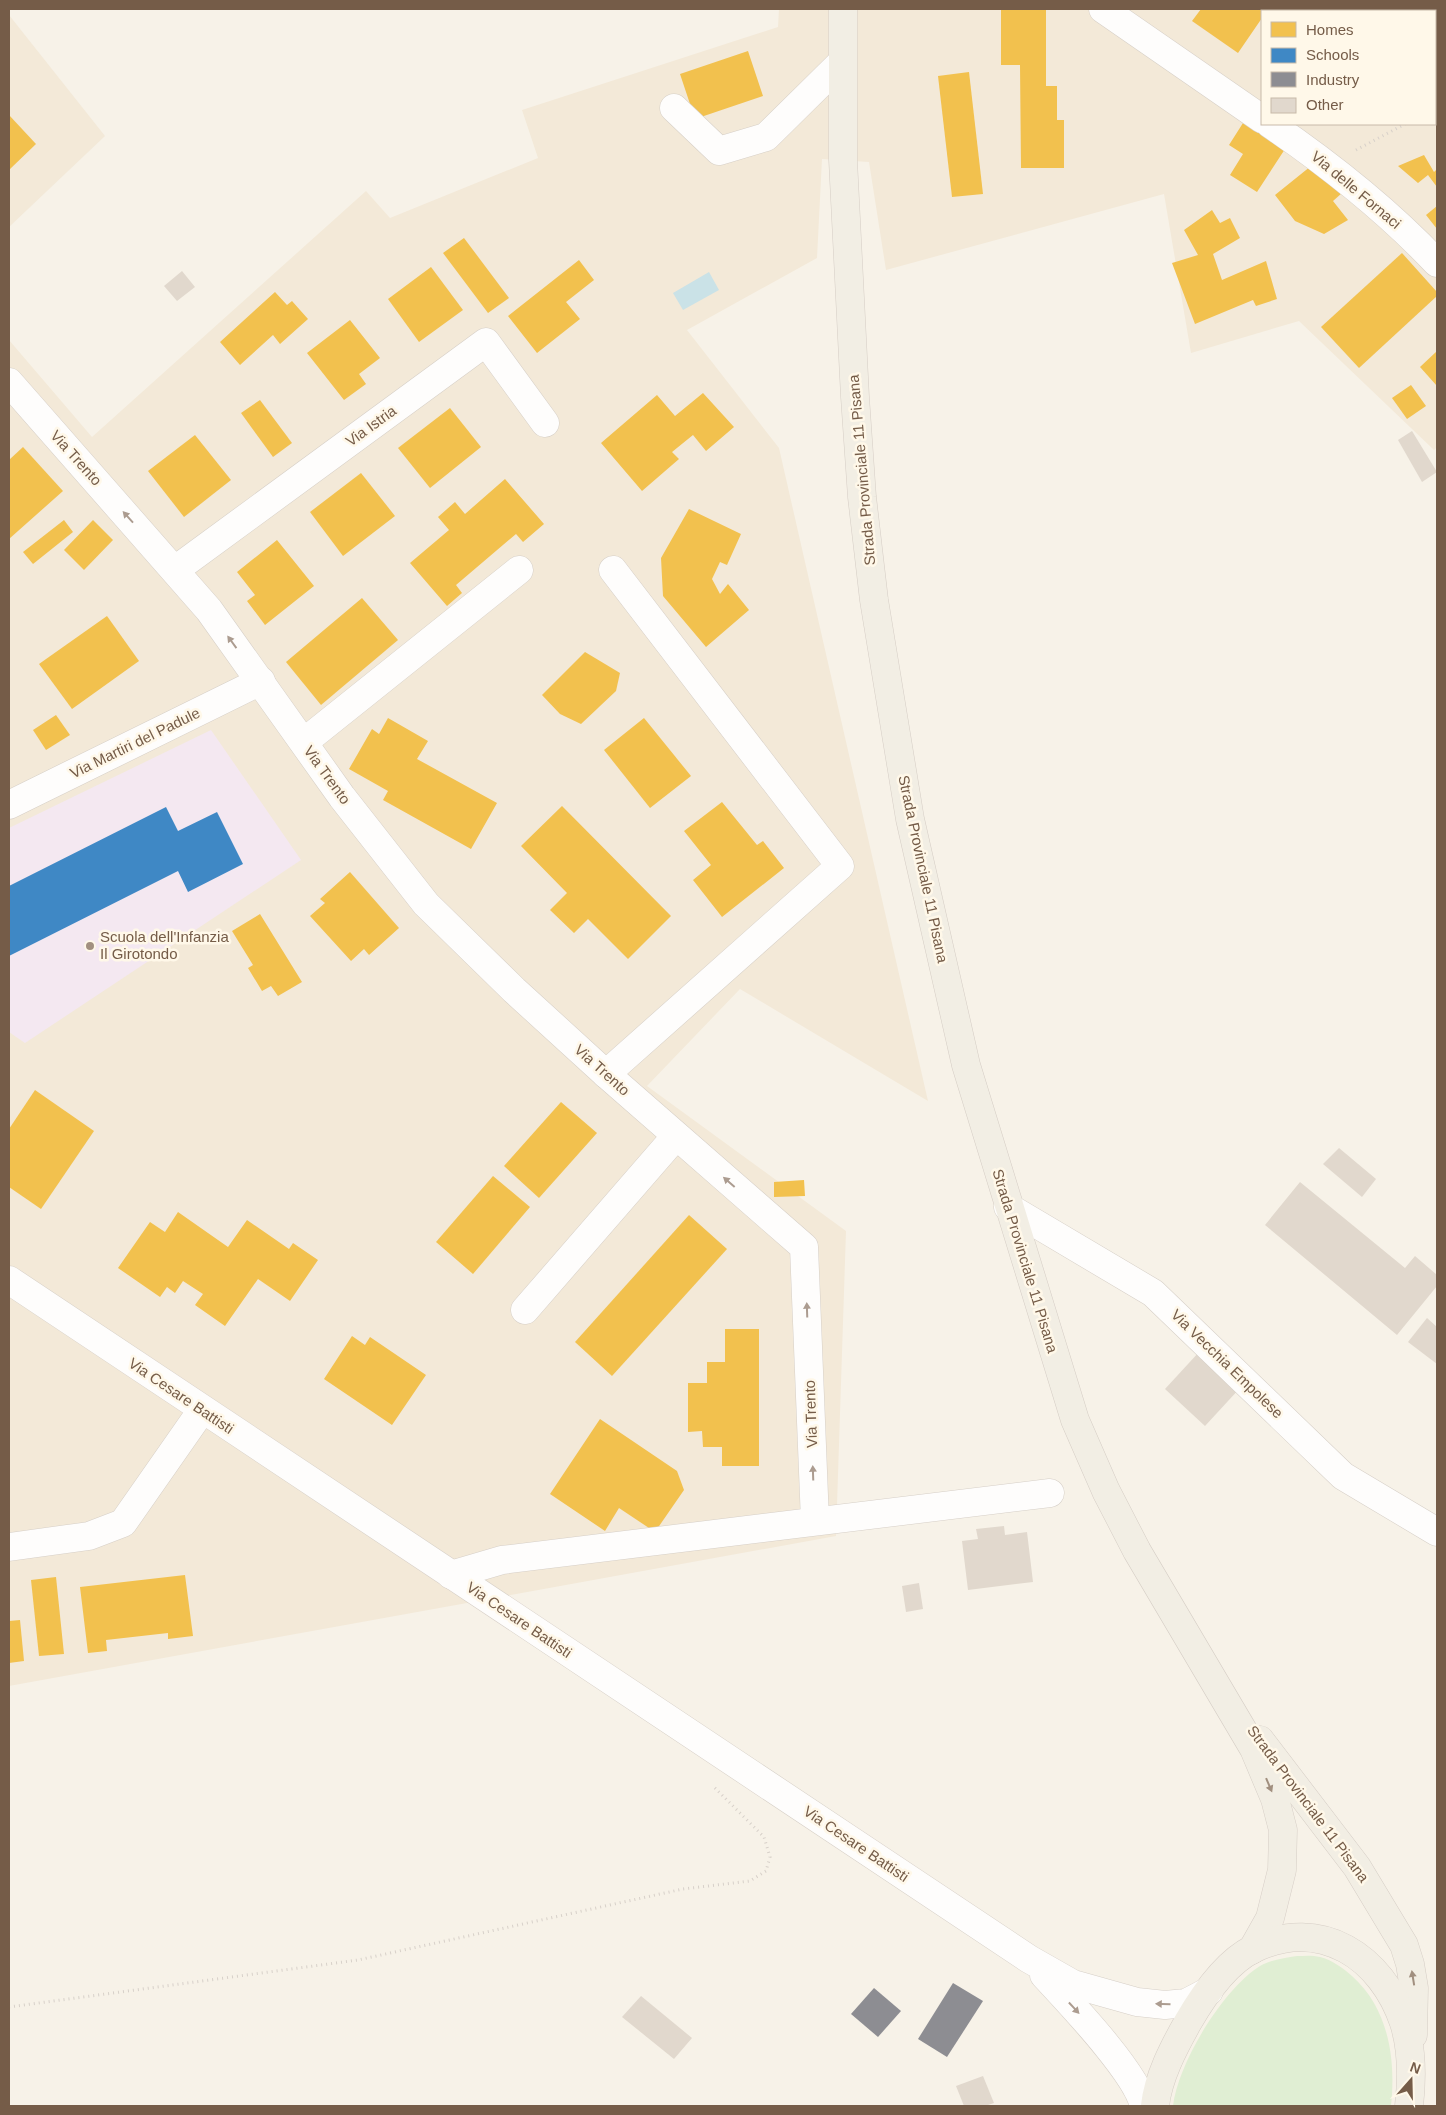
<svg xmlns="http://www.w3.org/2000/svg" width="1446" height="2115" font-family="Helvetica,sans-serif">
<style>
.residential{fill:#f3e9d8;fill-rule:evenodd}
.education{fill:#f4e8f1}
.green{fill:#e0eed3}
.water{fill:#cae2e7}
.homes{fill:#f2c14e}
.schools{fill:#3f88c5}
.industry{fill:#8d8d92}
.building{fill:#e1d8cd}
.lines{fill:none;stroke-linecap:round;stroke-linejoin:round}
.minor-casing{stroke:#d6cfc7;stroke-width:29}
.major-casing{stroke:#d5cdc5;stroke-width:29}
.path{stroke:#d7d0c9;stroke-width:3;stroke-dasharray:1 4;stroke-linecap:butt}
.minor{stroke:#fefdfc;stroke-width:28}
.major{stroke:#f2eee4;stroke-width:28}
.oneway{fill:#ac9c90}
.oneway2{fill:#a18f7f}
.poi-dot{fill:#a29080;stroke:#fff8e9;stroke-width:2}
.labels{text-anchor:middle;stroke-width:5;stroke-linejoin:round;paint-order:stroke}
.street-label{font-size:15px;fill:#755c48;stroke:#fff8e9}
.poi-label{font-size:15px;fill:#755c48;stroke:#fff8e9;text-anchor:start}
</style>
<rect width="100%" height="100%" fill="#f7f2e8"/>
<g class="residential">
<path d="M779,9H1437V447L1434,450L1299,321L1191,353L1164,194L886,270L869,162L822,159L817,258L687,330L779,448L928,1101L740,989L647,1086L846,1231L836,1536L9,1686V340L92,437L366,191L390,218L538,158L522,110L778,27ZM1262,11H1435V124H1262Z"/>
<path d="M9,15L105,136L9,227Z"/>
</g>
<path class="education" d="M211,730L301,860L25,1043L9,1032V828Z"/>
<path class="green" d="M1297,1956C1304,1956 1312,1955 1320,1957C1332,1960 1343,1968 1352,1976C1389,2009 1396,2060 1391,2106H1173C1178,2063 1223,1989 1260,1966C1270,1960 1285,1958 1297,1956Z"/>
<path class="water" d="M709,272L719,290L683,310L673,293Z"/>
<g class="homes">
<path d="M1001,9H1046V86H1057V120H1064V168H1021L1020,65H1001Z"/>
<path d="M1201,9H1268L1262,11V18L1238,53L1192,21Z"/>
<path d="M748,51L763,96L695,119L680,74Z"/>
<path d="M969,72L983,194L952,197L938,76Z"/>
<path d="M9,115L36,144L9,170Z"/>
<path d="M1243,123L1285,149L1257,192L1230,175L1243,154L1229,145Z"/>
<path d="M1424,155L1434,172L1437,169V187L1428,175L1418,183L1398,166Z"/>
<path d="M1311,166L1342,193L1333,201L1348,220L1324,234L1295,221L1275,195Z"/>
<path d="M1437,206V229L1426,215Z"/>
<path d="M1212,210L1220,223L1230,218L1240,238L1213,254L1222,280L1266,261L1277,299L1256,306L1253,300L1195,324L1172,263L1198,255L1184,230Z"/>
<path d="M464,238L509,298L488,313L443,253Z"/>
<path d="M1402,253L1437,292V296L1359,368L1321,327Z"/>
<path d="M579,260L594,280L566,302L580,319L537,353L508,316Z"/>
<path d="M431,267L463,310L419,342L388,299Z"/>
<path d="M275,292L287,305L292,301L308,319L280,344L273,335L240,365L220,342Z"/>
<path d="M350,320L380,358L359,374L366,384L344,400L307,353Z"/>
<path d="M1437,351V386L1420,367Z"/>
<path d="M1411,385L1426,406L1407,419L1392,398Z"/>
<path d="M703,393L734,427L706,451L693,435L672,452L679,459L642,491L601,443L657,395L675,416Z"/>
<path d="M260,400L292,443L273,457L241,413Z"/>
<path d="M450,408L481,447L430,488L398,448Z"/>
<path d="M195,435L231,480L184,517L148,471Z"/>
<path d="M23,447L63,491L9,539V460Z"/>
<path d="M361,473L395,516L343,556L310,512Z"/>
<path d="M505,479L544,524L523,542L516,534L456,585L462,593L447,606L410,563L449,530L438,517L455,502L465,514Z"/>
<path d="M689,509L741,534L727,565L720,562L712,579L720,594L728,584L749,610L706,647L663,596L661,558Z"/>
<path d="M64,520L73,532L33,564L23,552Z"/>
<path d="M93,520L113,540L84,570L64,550Z"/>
<path d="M277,540L314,586L265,625L247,601L255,595L237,572Z"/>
<path d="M362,598L398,640L321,705L286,662Z"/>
<path d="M107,616L139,661L72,709L39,664Z"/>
<path d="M585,652L620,673L616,691L581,724L560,714L542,695Z"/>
<path d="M56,715L70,735L46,750L33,730Z"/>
<path d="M388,718L428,741L417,759L497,803L471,849L383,800L388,791L349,769L372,729L379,734Z"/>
<path d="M644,718L691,776L650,808L604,750Z"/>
<path d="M722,802L757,845L763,841L784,868L722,917L693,880L711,865L684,831Z"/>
<path d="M562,806L671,916L628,959L588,919L574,933L550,910L567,893L521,846Z"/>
<path d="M350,872L399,928L369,955L364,949L351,961L310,916L325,903L320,899Z"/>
<path d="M260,914L302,982L278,996L271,986L262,991L248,968L253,965L232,931Z"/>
<path d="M35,1090L94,1131L41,1209L9,1187V1129Z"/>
<path d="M561,1102L597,1133L539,1198L504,1166Z"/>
<path d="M493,1176L530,1207L473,1274L436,1242Z"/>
<path d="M804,1180L805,1196L774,1197V1182Z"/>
<path d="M178,1212L228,1247L247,1220L289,1249L293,1243L318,1260L290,1301L258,1279L225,1326L195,1305L203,1294L183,1281L175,1293L167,1287L160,1297L118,1268L150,1222L165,1232Z"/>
<path d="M689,1215L727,1249L612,1376L575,1342Z"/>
<path d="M725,1329H759V1466H722V1447H703L702,1431L688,1432V1383H707V1362H725Z"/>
<path d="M352,1336L365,1345L370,1337L426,1375L392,1425L324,1379Z"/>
<path d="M600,1419L677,1471L684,1490L655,1532L619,1508L605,1531L550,1494Z"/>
<path d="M185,1575L193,1636L168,1639V1633L106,1640L107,1651L88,1653L80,1587Z"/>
<path d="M56,1577L64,1654L39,1656L31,1580Z"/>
<path d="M20,1620L24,1661L9,1663V1621Z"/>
</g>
<path class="schools" d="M166,807L178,831L217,812L243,864L188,892L178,871L9,956V886Z"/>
<g class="industry">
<path d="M953,1983L983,2001L947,2057L918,2039Z"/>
<path d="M874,1988L901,2011L878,2037L851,2014Z"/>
</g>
<g class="building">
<path d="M182,271L195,287L177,301L164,286Z"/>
<path d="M1412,431L1437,472L1422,482L1398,440Z"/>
<path d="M1339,1148L1376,1179L1362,1197L1323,1164Z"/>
<path d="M1300,1182L1405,1268L1415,1256L1437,1275V1286L1397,1335L1265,1225Z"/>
<path d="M1427,1318L1437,1327V1364L1408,1342Z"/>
<path d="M1200,1351L1240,1388L1205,1426L1165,1389Z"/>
<path d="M1004,1526L1005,1535L1027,1532L1033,1582L968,1590L962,1541L978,1539L976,1529Z"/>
<path d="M919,1583L923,1609L906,1612L902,1586Z"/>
<path d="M641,1996L692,2038L674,2059L622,2017Z"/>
<path d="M983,2076L994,2103L985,2106H964L956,2086Z"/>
</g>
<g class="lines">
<defs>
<g id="minor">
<path d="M1103,9L1262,119"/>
<path d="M674,108L719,151L766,137L842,62"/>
<path d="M1270,124C1330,165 1387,210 1437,263"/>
<path d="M9,382L209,610L342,797L426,904L514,990L606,1074L804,1247L815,1521"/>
<path d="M175,570L486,342L545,423"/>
<path d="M304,742L519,570"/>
<path d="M9,805L261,681"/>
<path d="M606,1074L840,866L613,570"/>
<path d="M1008,1207L1153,1293L1343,1476L1437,1532"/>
<path d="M9,1280L1029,1959L1073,1984L1137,2002L1165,2005L1186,2003L1209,1991"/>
<path d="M525,1310L676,1136"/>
<path d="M9,1547L89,1536L123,1523L202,1410"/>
<path d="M451,1575L502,1560L1050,1493"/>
<path d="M1044,1975C1069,2002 1137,2073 1144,2106"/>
</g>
<g id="major">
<path d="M843,9V160L855,397L862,497L874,600L910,819L966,1065L1075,1420L1106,1491L1137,1551L1254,1749L1275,1799L1283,1830L1282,1870L1270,1918L1252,1950"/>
<path d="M1260,1740L1357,1867L1404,1945L1410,1964L1414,1988L1413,2035"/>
<path d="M1155,2106C1158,2077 1174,2047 1188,2022C1203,1996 1225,1963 1253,1949C1321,1916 1382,1957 1404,2023C1412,2049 1412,2080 1409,2106"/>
</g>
</defs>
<use href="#minor" class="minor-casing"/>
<use href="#major" class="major-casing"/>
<g class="path">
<path d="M1435,108L1437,107"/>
<path d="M1356,150L1405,124"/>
<path d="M9,2007L358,1960L683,1889L750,1881L766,1871L770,1857L764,1837L713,1786"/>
</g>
<use href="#minor" class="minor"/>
<use href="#major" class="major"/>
</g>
<defs><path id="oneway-solid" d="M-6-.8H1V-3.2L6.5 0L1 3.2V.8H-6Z" transform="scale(1.25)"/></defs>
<g class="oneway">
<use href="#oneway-solid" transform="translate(128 517) rotate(-132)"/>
<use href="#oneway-solid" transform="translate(232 642) rotate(-126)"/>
<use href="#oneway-solid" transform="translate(729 1182) rotate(-139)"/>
<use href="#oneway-solid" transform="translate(807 1310) rotate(-92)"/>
<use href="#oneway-solid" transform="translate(813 1473) rotate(-92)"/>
<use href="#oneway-solid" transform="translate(1163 2004) rotate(-178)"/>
<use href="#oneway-solid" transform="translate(1074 2008) rotate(47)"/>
</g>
<g class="oneway2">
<use href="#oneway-solid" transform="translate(1269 1785) rotate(67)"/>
<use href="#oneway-solid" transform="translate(1413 1978) rotate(-99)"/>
</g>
<circle class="poi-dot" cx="90" cy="946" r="5"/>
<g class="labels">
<g class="street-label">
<text transform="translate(1356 190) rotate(40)" y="5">Via delle Fornaci</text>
<text transform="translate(371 426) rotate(-36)" y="5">Via Istria</text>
<text transform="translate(76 458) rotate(48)" y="5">Via Trento</text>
<text transform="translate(862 470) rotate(-95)" y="5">Strada Provinciale 11 Pisana</text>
<text transform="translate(135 743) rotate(-26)" y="5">Via Martiri del Padule</text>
<text transform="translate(327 775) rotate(54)" y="5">Via Trento</text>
<text transform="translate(923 869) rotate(78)" y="5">Strada Provinciale 11 Pisana</text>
<text transform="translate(602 1070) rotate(42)" y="5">Via Trento</text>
<text transform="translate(1025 1261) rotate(73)" y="5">Strada Provinciale 11 Pisana</text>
<text transform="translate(1227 1364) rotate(44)" y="5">Via Vecchia Empolese</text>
<text transform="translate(181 1396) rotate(34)" y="5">Via Cesare Battisti</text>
<text transform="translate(811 1414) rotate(-92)" y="5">Via Trento</text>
<text transform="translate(519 1620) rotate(34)" y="5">Via Cesare Battisti</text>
<text transform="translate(1308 1804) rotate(53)" y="5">Strada Provinciale 11 Pisana</text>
<text transform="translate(856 1844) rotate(34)" y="5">Via Cesare Battisti</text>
</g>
<g class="poi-label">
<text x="100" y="942">Scuola dell'Infanzia<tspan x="100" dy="17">Il Girotondo</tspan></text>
</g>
</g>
<rect width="1446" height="2115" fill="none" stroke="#755c48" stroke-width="20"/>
<rect x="1261" y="10" width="175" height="115" fill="#fff8e9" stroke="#c8baa9"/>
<rect x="1271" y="22" width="25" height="15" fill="#f2c14e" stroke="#c8baa9"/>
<text x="1306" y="35" font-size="15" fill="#755c48">Homes</text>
<rect x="1271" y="48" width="25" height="15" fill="#3f88c5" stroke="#c8baa9"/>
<text x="1306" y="60" font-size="15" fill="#755c48">Schools</text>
<rect x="1271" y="72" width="25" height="15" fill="#8d8d92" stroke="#c8baa9"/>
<text x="1306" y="85" font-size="15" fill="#755c48">Industry</text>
<rect x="1271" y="98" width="25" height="15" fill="#e1d8cd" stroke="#c8baa9"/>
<text x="1306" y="110" font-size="15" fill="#755c48">Other</text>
<g transform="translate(1411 2080) rotate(20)" stroke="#fff8e9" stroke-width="4" paint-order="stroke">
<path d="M0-4L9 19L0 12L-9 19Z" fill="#755c48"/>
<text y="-8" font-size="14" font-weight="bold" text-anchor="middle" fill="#755c48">N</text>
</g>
</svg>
